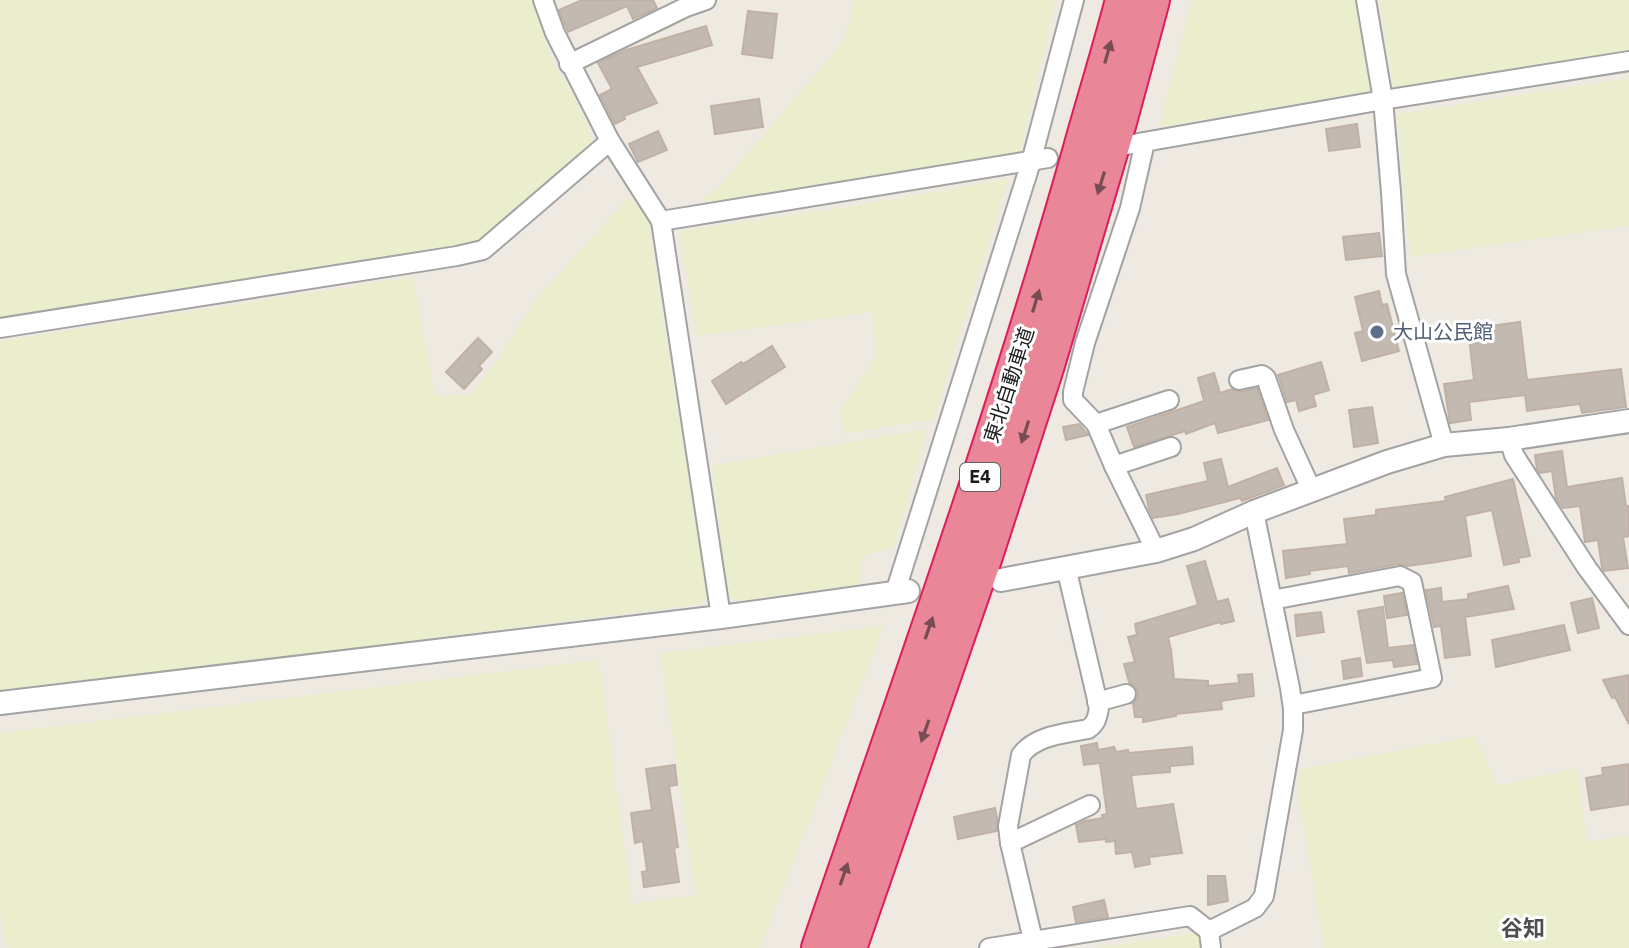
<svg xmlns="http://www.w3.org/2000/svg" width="1629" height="948" font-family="'IBM Plex Sans','Noto Sans JP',sans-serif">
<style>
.farmland{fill:#ebeecc}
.building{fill:#c2b9b1;stroke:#c0b1a4;stroke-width:2}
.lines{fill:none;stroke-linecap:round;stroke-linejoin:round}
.minor-casing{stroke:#a3a3a3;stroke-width:22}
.tertiary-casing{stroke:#a3a3a3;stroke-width:26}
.motorway-casing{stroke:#de1d5d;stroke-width:38}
.minor{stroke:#fff;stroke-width:18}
.tertiary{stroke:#fff;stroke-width:22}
.motorway{stroke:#e98697;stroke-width:34}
.oneway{fill:#784c53}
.service-dot{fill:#5c6f8a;stroke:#fff;stroke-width:3}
.labels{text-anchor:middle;stroke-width:6;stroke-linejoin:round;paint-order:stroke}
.shield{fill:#fff;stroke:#606060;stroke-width:2}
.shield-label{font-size:18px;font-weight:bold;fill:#1c1c1c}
.service-label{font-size:20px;fill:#4e5e75;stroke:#fff;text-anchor:start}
.street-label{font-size:20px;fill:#1c1c1c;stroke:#fff}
.neighbourhood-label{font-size:22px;font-weight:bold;fill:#4f4f4f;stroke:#fff}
</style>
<rect width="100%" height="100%" fill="#eeeae2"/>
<g class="farmland">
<path d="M0,0H532L553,63L574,98L592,137L589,146L480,241L470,245L0,321Z"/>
<path d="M855,0H1055L1020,154L708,206L704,199L720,186L843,42Z"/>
<path d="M1192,0H1358L1373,91L1159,127Z"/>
<path d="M1380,0H1629V53L1394,91Z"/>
<path d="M1629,78V226L1410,257L1398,114Z"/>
<path d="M1008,179L933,419L844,434L840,411L876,355L872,312L697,336L679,231L847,207Z"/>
<path d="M629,197L647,216L707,597L702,604L0,694V341L413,277L435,396L471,394L497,361L536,299Z"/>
<path d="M927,429L894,548L862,556L859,585L736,601L727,592L713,465Z"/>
<path d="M884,626L760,948H7L0,913V733L599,660L632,904L696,895L660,653Z"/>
<path d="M1475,736L1498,786L1576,768L1587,842L1629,835V948H1324L1297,786L1301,769Z"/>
<path d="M1193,933L1204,943L1205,948H1097Z"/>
</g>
<g class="building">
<path d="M582,0H653L657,8L633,19L627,6L568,32L559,10Z"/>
<path d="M748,11L777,14L772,58L742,54Z"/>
<path d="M706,26L712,45L637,67L657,103L624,116L625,119L615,124L600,95L612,89L598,63L626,50Z"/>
<path d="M759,99L763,127L715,134L711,106Z"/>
<path d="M1357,124L1360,147L1329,151L1326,129Z"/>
<path d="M658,131L667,150L638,162L629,144Z"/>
<path d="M1379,233L1382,256L1346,260L1343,237Z"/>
<path d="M1379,291L1382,305L1387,304L1399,351L1362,361L1355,333L1363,331L1355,297Z"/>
<path d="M1520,322L1527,380L1621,369L1626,407L1582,413L1580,404L1527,411L1525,395L1469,402L1471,420L1450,423L1444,384L1474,380L1468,329Z"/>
<path d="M478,338L492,352L479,366L482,369L464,389L446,372Z"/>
<path d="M772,346L785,367L726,404L712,381L741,362L743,364Z"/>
<path d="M1321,362L1329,390L1313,395L1316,406L1299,411L1296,400L1287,402L1278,375Z"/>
<path d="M1214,373L1220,393L1232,389L1241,392L1257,388L1268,420L1218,433L1215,423L1186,434L1185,431L1134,447L1127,427L1204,401L1198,378Z"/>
<path d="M1372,407L1378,443L1354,447L1349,410Z"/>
<path d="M1079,424L1088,435L1066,440L1063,427Z"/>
<path d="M1562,451L1567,487L1622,478L1626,506H1629V536L1623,537L1628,568L1604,571L1602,568L1598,540L1585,542L1580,506L1563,508L1556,498L1552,471L1540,473L1537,469L1535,455Z"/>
<path d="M1221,459L1228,487L1277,468L1284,485L1242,501L1240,498L1178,514L1153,518L1149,509L1146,495L1208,481L1204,463Z"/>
<path d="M1513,479L1530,556L1518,558L1519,562L1504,565L1492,510L1465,516L1471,556L1437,562L1407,566L1398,564L1349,573L1348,566L1309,571L1310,574L1286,578L1283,551L1347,544L1344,519L1376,515V510L1446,501L1445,497Z"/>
<path d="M1205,561L1217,602L1228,599L1234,621L1221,624L1220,622L1168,637L1171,650L1174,679L1208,681V686L1239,683L1238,675L1252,674L1254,696L1221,701L1222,709L1176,714V716L1143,722V717H1135L1133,703L1137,698L1138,692L1135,686L1129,682L1124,664L1135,662L1128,637L1137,635L1135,624L1198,605L1187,566Z"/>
<path d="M1508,586L1514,609L1465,617L1470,655L1445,658L1441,626L1434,627L1426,590L1441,588L1442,602L1468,599V594Z"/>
<path d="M1402,593L1407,615L1387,618L1384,596Z"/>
<path d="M1592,598L1599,628L1578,633L1571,603Z"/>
<path d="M1383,607L1388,648L1413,645L1417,664L1394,667L1393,660L1367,663L1358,611Z"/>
<path d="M1321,612L1324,632L1297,636L1295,615Z"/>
<path d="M1564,625L1570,650L1496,667L1492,640Z"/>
<path d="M1360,658L1362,676L1344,679L1342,661Z"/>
<path d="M1629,675V724L1615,697L1612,698L1603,680Z"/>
<path d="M1097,743L1098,750L1114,747L1116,752L1128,750L1129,753L1192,747L1193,764L1170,766V772L1131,775L1136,809L1173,804L1182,853L1149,857L1150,864L1135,867L1132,852L1116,854L1115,841L1106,842V839L1079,842L1076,825L1085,821L1103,818L1102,815L1107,814L1100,763L1084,765L1081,746Z"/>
<path d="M1629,764V804L1591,810L1586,778L1603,775L1602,768Z"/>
<path d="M675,765L677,785L669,786L678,847L674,848L679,882L644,887L642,872L647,871L643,841L635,843L631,813L652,810L646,769Z"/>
<path d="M995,808L997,818V831L958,839L954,817Z"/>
<path d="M1208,876H1225L1228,901L1208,905Z"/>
<path d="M1104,900L1108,917L1076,922L1073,907Z"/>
</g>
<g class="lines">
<defs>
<g id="minor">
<path d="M543,0L555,33L610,141L661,221L721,617"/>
<path d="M1366,0L1383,100L1391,192L1396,274L1444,445"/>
<path d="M569,64L686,7L706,0"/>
<path d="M1145,142L1130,208L1085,343L1073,392V400L1096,424L1114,466L1156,551"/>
<path d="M1127,145L1383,100L1629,61"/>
<path d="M661,221L1048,158"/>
<path d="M0,328L457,256L483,250L610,141"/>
<path d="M1239,380L1262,375L1266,378L1284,430L1312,491"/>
<path d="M1096,424L1169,400"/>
<path d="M1509,439L1514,455L1587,568L1629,625"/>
<path d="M1114,466L1171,447"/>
<path d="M895,593L1031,162L1074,0"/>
<path d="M1272,600L1400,576L1412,582L1432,678L1293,705"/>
<path d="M1097,702L1126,694"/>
<path d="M1010,843L1090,805"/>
<path d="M1033,940L1010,843L1008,826L1021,755C1036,735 1064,734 1088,729C1097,723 1097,717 1099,708L1066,567"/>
<path d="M989,948L1190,916L1209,931"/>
<path d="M1211,948L1209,931L1255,908L1264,896L1293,730V709L1290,688L1254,512"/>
</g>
<g id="tertiary">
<path d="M1001,580L1156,551L1194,539L1254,512L1387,462L1444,445L1509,439L1629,421"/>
<path d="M0,703L721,617L908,591"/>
</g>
<g id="motorway">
<path d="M819,948C909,684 1004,421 1080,152C1094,101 1110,51 1123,0"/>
<path d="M849,948L984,559L1046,368L1119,122L1152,0"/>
</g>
</defs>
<use href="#minor" class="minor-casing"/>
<use href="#tertiary" class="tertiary-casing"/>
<use href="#motorway" class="motorway-casing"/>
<use href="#minor" class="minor"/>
<use href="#tertiary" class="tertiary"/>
<use href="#motorway" class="motorway"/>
</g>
<defs><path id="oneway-solid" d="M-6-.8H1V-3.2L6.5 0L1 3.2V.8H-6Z" transform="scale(2)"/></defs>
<g class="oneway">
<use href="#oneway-solid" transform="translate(1108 52) rotate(-74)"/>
<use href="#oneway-solid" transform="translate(1101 183) rotate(107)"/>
<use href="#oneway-solid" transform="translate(1036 301) rotate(-73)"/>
<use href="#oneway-solid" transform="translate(1025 432) rotate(108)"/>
<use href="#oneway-solid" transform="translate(929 628) rotate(-71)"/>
<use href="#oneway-solid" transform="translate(925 731) rotate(109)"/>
<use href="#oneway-solid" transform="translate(844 874) rotate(-71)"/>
</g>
<circle class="service-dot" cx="1377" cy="332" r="8"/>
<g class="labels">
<rect class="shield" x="960" y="463" width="40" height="28" rx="6"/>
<g class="shield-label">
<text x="980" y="483">E4</text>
</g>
<g class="service-label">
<text x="1393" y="339">大山公民館</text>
</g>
<g class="street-label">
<text transform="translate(1009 385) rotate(-72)" y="7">東北自動車道</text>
</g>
<g class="neighbourhood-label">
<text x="1523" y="936">谷知</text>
</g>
</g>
</svg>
